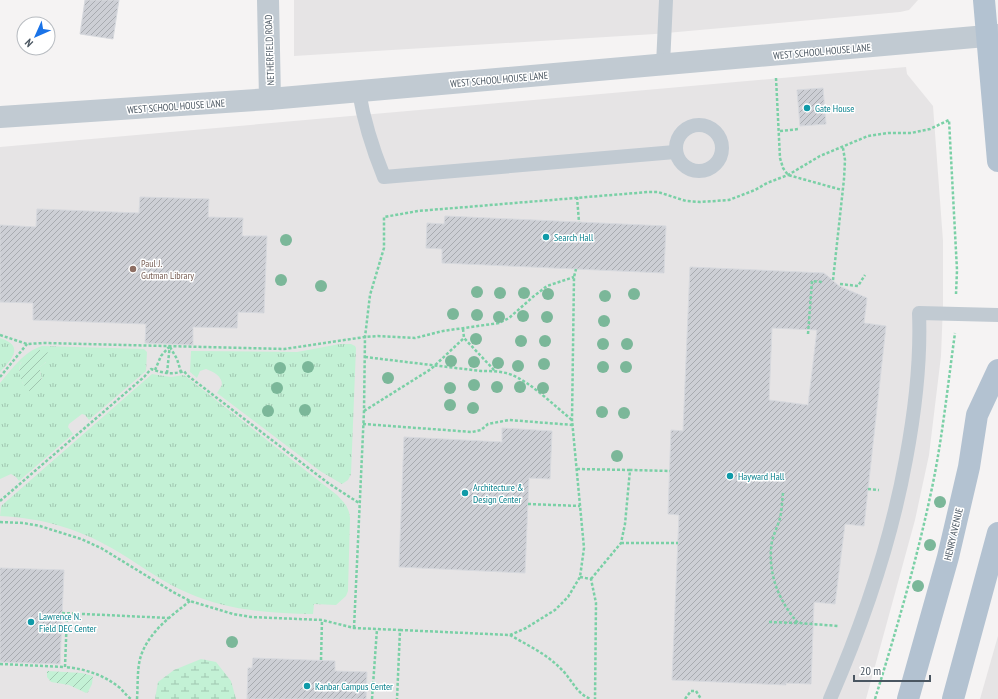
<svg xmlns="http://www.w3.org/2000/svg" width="998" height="699" font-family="'PT Sans Narrow',sans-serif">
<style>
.education{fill:#e6e4e5}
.grass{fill:url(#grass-tufts);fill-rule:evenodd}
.wetland{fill:url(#wetland-marsh)}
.garden{fill:url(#garden-furrows)}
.building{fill:url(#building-hatch);stroke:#d7d9de;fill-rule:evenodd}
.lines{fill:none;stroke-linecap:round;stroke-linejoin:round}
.path{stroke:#7ad0a6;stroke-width:2.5;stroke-dasharray:3 2;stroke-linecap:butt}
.service{stroke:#c1cad2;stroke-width:14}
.minor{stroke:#c1cad2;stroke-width:22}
.primary{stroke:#b3c2d1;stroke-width:22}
.tree{fill:#7bb799}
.culture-dot{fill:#0f9aa8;stroke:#fff;stroke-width:1.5}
.education-dot{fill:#8d6e63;stroke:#fff;stroke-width:1.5}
.labels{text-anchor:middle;stroke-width:3;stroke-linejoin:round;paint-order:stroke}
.street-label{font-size:10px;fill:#4a5661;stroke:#fff}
.culture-label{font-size:10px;fill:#0d838f;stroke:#fff;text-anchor:start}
.education-label{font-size:10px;fill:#785e54;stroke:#fff;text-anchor:start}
</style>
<defs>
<pattern id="grass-tufts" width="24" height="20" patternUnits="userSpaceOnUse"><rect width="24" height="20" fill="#c3f1d5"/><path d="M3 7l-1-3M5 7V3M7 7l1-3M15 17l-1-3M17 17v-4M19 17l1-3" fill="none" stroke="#a0c6b0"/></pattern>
<pattern id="wetland-marsh" width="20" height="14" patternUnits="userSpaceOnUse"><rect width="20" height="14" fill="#c3f1d5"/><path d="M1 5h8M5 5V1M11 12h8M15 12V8" fill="none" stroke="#a0c6b0"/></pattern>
<pattern id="garden-furrows" width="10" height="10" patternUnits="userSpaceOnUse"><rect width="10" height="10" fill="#c3f1d5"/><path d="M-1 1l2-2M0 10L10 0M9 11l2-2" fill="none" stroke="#a0c6b0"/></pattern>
<pattern id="building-hatch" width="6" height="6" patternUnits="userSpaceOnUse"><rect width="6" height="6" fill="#cdcfd5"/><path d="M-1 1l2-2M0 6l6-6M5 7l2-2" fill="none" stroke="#a8abb0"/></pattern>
</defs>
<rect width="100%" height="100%" fill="#f5f3f3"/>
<g class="education">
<path d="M294,0H918L909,10L900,12L655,34L294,56Z"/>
<path d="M906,67L907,74L933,106L943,241V305L941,356L929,455L915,520L866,699H0V147Z"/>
<path d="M998,636V699H980Z"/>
</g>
<g class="grass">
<path d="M0,338C25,346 12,359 0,372Z"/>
<path d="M340,344H351L355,346L356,348L351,474L348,480L342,484L320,471L217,393L222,385C222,376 214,372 206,369L200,371L197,378L190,372L191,351L297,352Z"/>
<path d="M42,346L144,349L147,352L146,371L89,420L85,415L82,414L69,424L68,427L73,434L19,481L16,477L11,474L0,479V383C13,368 23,352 42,346ZM21,362H46L40,367V371L42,380L23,384L19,369Z"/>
<path d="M152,374L171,377L184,375L337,495C344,502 349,507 350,518L348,591L346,596L336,605L314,604L313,614C270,613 229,611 188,593C164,583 143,567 120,553C83,530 44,518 0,516L1,506Z"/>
</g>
<path class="wetland" d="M201,659L216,662L231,681L236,699H155L158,682L174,670Z"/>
<g class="garden">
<path d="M39,350L47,351C51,359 46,362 40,367V372L43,385C32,406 14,376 21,363C24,357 32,353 39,350Z"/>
<path d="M47,671L82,673L93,676L92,684L88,692L86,693L69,685L51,682L47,677Z"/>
</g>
<g class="building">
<path d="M85,0H119L113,39L80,34Z"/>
<path d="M823,88L826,124L800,126L797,90Z"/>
<path d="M140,197L209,199L208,217L243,218L242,236H267L264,313L238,312L237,328L193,327V345L145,343L146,324L33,320V303L0,302V225L36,227L37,209L139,213Z"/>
<path d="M445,216L666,226L664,273L442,263V249L426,248L427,223L444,224Z"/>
<path d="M690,267L824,273L839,286L867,298L864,323L886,326L864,526L845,524L835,604L814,602L811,684L786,683V685L672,680L679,515L668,514L671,430L683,431ZM772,328L817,330L808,405L769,400Z"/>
<path d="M502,428L552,431L550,479L529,478L525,573L399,567L404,437L502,442Z"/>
<path d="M0,568L64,570L60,664L0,662Z"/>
<path d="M253,658L335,661V671L367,672L366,699H247L248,668H252Z"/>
</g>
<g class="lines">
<g class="path">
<path d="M776,78L780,158L783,168L788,175L842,190"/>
<path d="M780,131L799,129"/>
<path d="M577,197L579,222"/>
<path d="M833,280L844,179L845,160L843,148"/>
<path d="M840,284L858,286L865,275"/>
<path d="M463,329L464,338L495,371"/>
<path d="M808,334L812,281L823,282"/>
<path d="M0,335L27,344L44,343L284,349L365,337L378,336L415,338L443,331L499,323L509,318L534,296L547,286L574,277"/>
<path d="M170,347L177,359L181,372"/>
<path d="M365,357L481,371C491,371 502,371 512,375C530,382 556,407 572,420"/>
<path d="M155,370L161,356L169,347"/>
<path d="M167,373L170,344"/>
<path d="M0,377L27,344"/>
<path d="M364,411L431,369L464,338"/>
<path d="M363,424L472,432L481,430L488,424L509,420L573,425"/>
<path d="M577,469L630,470"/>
<path d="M868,489L879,490"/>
<path d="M783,493C782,501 782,510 780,518C778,526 774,533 772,541C767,572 778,600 798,623L839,626"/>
<path d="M0,501L144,377L151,369C163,373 172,375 184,371L187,375L328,483L359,503"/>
<path d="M528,504L580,506"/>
<path d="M0,522L23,523L40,526L81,539L101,548L173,592L190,601L233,614L251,617L322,620L354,628L400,630L397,699"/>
<path d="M621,543H678"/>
<path d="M580,577L591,579L596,603L595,699"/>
<path d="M591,579L621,543L625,524L630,470L670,471"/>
<path d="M62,613L169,618"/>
<path d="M67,614L65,667C86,669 104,675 120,688C124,692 127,696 131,699"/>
<path d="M769,622L797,623"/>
<path d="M354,628L364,411L365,337L370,295L384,248V217L418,211L648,192H658L686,201L700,202L729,200L755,190L767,183L788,175L820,156L868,136L888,133H911L930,129L949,120L957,270L956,294"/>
<path d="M400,630L510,635L526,628L555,610L568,597L580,577L584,548L572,420L574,277L576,269"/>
<path d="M510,635C527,645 547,654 561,669C572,679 576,694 591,699"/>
<path d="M321,660L322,620"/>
<path d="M0,664L65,667"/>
<path d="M137,699C138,686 137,671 140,659C147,633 171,616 190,601"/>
<path d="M372,699L377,629"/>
<path d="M685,699L691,691H696L701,699"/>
<path d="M875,699C897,628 918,556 933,483C943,433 948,383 955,333"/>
</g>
<g class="service">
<path d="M663,65L666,0"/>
<path d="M359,92C364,122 373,150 384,177L675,152"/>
<circle cx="699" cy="148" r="23"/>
<path d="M830,699C864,621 891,542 906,459C915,411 921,362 919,313L998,315"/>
</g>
<g class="minor">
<path d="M268,0L270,99"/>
<path d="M0,117L270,99L998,35"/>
</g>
<g class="primary">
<path d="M984,0L998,161"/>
<path d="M908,699L948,557L969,467L977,415L998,370"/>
<path d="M953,699L998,533"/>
</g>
</g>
<g class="tree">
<circle cx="286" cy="240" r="6"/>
<circle cx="281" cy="280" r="6"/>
<circle cx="321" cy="286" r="6"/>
<circle cx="477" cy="292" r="6"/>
<circle cx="500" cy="293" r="6"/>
<circle cx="524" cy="293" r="6"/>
<circle cx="548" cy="294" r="6"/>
<circle cx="634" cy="294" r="6"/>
<circle cx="605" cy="296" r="6"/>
<circle cx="453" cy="314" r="6"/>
<circle cx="477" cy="315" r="6"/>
<circle cx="523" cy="316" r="6"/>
<circle cx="499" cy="317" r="6"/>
<circle cx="547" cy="317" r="6"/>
<circle cx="604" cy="321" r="6"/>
<circle cx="476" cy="339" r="6"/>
<circle cx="521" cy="341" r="6"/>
<circle cx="545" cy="341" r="6"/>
<circle cx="603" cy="344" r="6"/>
<circle cx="627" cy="344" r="6"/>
<circle cx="451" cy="361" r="6"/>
<circle cx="474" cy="362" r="6"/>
<circle cx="498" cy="363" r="6"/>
<circle cx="544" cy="364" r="6"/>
<circle cx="518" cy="366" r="6"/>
<circle cx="308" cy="367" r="6"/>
<circle cx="603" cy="367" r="6"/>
<circle cx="626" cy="367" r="6"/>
<circle cx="280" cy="368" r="6"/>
<circle cx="388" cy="378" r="6"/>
<circle cx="474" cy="385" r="6"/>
<circle cx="497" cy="387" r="6"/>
<circle cx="520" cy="387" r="6"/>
<circle cx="277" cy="388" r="6"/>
<circle cx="450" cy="388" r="6"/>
<circle cx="543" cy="388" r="6"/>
<circle cx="450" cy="405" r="6"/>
<circle cx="473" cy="408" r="6"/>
<circle cx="305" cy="410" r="6"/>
<circle cx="268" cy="411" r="6"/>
<circle cx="602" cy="412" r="6"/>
<circle cx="624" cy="413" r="6"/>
<circle cx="617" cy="456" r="6"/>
<circle cx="940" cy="502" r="6"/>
<circle cx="930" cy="545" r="6"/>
<circle cx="918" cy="586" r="6"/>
<circle cx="232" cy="642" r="6"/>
</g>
<g class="culture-dot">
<circle cx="807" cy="108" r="4"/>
<circle cx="546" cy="237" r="4"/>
<circle cx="730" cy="476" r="4"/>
<circle cx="465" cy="493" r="4"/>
<circle cx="31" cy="622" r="4"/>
<circle cx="307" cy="686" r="4"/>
</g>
<circle class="education-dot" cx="133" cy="269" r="4"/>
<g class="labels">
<g class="street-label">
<text transform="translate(269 50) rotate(-92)" y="4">NETHERFIELD ROAD</text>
<text transform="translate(822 51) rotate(-5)" y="4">WEST SCHOOL HOUSE LANE</text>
<text transform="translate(499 79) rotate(-5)" y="4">WEST SCHOOL HOUSE LANE</text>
<text transform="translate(176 106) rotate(-4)" y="4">WEST SCHOOL HOUSE LANE</text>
<text transform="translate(953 534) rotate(-77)" y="4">HENRY AVENUE</text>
</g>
<g class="culture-label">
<text x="815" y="112">Gate House</text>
<text x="554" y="241">Search Hall</text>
<text x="738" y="480">Hayward Hall</text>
<text x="473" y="491">Architecture &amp;<tspan x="473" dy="12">Design Center</tspan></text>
<text x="39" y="620">Lawrence N.<tspan x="39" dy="12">Field DEC Center</tspan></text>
<text x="315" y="690">Kanbar Campus Center</text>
</g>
<g class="education-label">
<text x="141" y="267">Paul J.<tspan x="141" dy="12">Gutman Library</tspan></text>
</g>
</g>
<g transform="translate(36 36) rotate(225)"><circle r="19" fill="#ffffff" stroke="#b7bbc0"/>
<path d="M0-3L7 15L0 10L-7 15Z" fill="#1a73e8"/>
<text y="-6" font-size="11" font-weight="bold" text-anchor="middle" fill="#4a5661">N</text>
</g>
<path d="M854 675v6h76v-6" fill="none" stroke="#4a5661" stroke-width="2"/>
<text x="860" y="675" font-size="12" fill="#4a5661" stroke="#ffffff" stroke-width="3" paint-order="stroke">20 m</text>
</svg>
